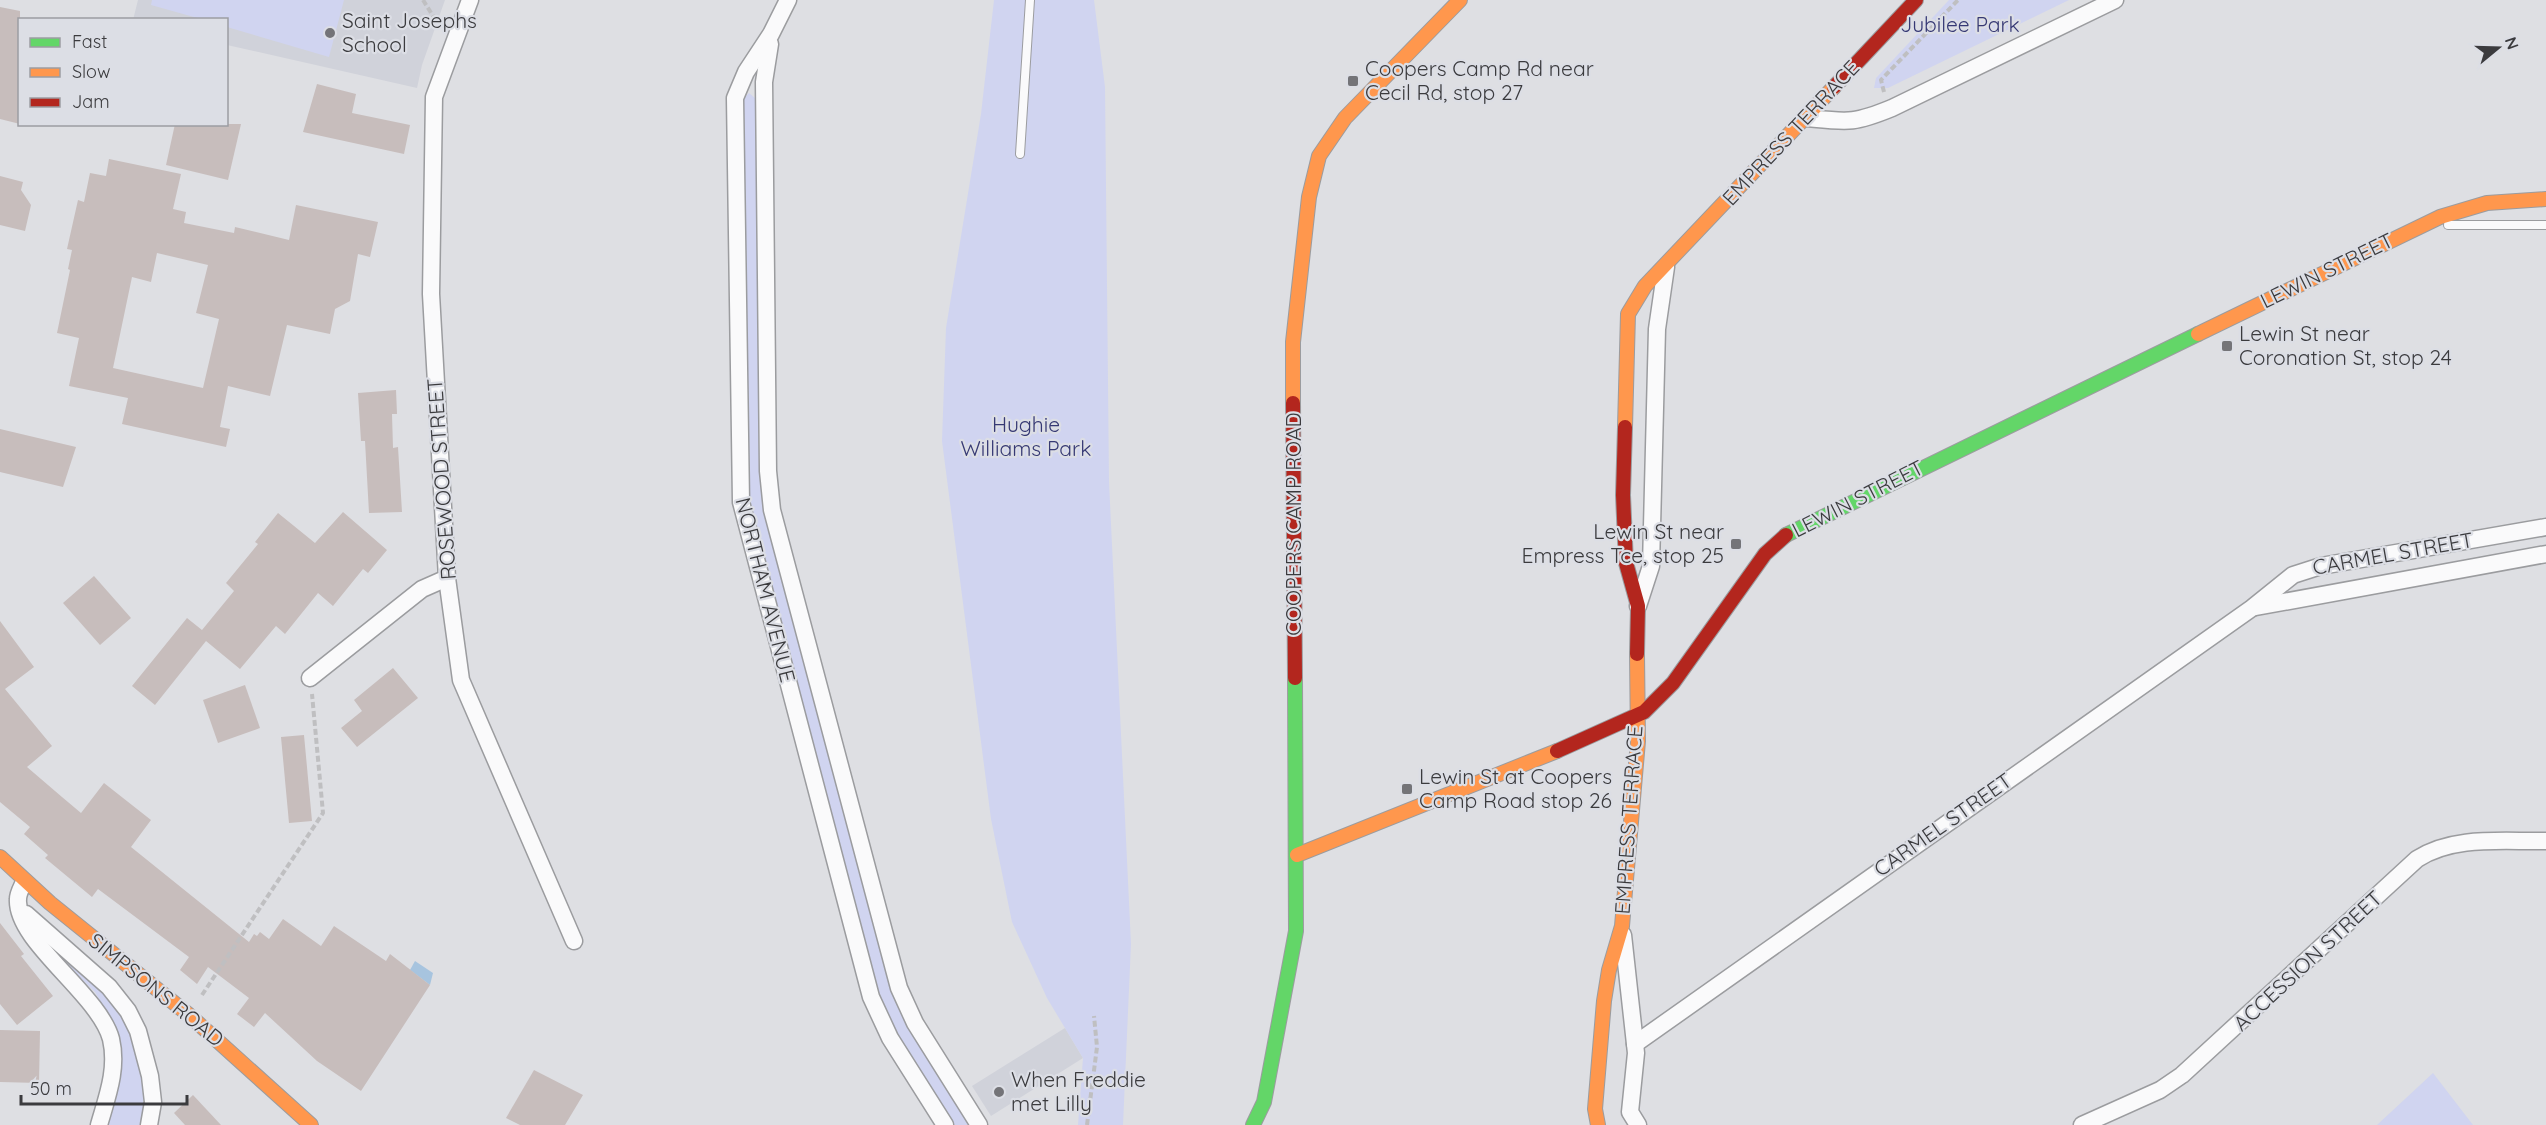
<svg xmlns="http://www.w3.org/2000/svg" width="2546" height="1125" font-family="Quicksand,sans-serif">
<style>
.built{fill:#d0d2da}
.green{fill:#d0d4f0}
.water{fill:#a7c4df}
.building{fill:#c7bdbc;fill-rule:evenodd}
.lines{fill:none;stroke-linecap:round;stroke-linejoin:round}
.lane-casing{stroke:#9b9c9f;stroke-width:10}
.street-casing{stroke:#9b9c9f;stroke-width:19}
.fast-casing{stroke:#9b9c9f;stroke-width:16}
.slow-casing{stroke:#9b9c9f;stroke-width:16}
.jam-casing{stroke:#9b9c9f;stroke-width:16}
.path{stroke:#bfbfc1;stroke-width:4;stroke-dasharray:6 3;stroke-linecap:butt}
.lane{stroke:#fafafb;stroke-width:8}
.street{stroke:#fafafb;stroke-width:16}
.fast{stroke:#63d668;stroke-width:14}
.slow{stroke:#ff974d;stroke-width:14}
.jam{stroke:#b3261e;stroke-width:14}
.poi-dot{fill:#747478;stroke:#dcdee5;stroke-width:2}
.labels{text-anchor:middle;stroke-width:4.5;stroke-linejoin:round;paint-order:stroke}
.poi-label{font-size:21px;fill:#3b3b3e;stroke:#dcdee5;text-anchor:start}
.park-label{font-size:21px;fill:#363974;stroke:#dcdee5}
.street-label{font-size:21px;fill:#3b3b3e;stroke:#dcdee5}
</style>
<rect width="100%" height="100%" fill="#dedfe3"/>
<g class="built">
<path d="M138,0H445L422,65L417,88L227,45L226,20H133Z"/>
<path d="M1065,1028L1083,1058L991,1116L972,1086Z"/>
</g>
<g class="green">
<path d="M152,0H344L329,57L227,27L226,20L201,19L151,5Z"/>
<path d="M994,0H1094L1105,87L1109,482L1131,944L1123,1125H1078L1083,1058L1047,998L1012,922L991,819L942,441L946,328L981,114Z"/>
<path d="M1949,0H2069L1888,88H1874L1876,78Z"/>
<path d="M749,93L756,99L760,471L764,512L891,991L908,1027L970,1125H955L897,1034L883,1007L752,514L748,487L743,99Z"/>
<path d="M52,946C71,962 100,982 114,1002C134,1030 150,1091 140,1125H107L114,1025L95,992L50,948Z"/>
<path d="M2433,1073L2473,1125H2377Z"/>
</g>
<path class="water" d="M415,961L433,973L430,985L410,970Z"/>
<g class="building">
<path d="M0,7L20,11V124L0,119Z"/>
<path d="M317,84L356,94L352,113L410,125L404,154L303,132Z"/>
<path d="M175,124H241L228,180L166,165Z"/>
<path d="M109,159L181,174L173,209L186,212L184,223L234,233L235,227L289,240L296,205L378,222L370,257L358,254L350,301L335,309L330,334L287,325L270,396L228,386L220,427L230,429L226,447L122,424L128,398L69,386L79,338L57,333L70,270L68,269L72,250L67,249L78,200L84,202L90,173L106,176ZM157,253L208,265L196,313L219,319L203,388L113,368L132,277L151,282Z"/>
<path d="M0,176L23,182L21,190L31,205L25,231L0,225Z"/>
<path d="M396,390L397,414H392L393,448L398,447L402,512L369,513L365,441H361L358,393Z"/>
<path d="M0,429L76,447L63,487L0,472Z"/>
<path d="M343,512L387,550L368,573L363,569L333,606L318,593L285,634L276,626L240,669L206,641L155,705L132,686L187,618L202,630L234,591L226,583L258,544L255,542L278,513L315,543Z"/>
<path d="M94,576L131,618L100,645L63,603Z"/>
<path d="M0,621L34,667L5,689L52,746L27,767L62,797L81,813L104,783L151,820L131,847L249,942L254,934L257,936L260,932L269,939L283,919L321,946L334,926L386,961L390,954L430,985L361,1091L317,1061L265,1013L254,1027L237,1014L249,998L208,967L197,984L180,970L189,957L98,889L92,897L45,858L48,855L24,834L30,827L0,802Z"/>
<path d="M393,668L418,698L357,747L341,728L362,711L354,700Z"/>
<path d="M245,685L260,728L218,743L203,700Z"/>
<path d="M304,735L312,821L289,823L281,737Z"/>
<path d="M0,923L24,954L21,956L53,996L17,1025L0,1004Z"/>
<path d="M0,1030L40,1031L39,1083L0,1082Z"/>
<path d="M534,1070L583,1095L565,1125H520L506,1118Z"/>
<path d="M193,1095L221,1125H185L174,1113Z"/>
</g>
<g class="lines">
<defs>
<g id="lane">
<path d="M1020,154L1030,0"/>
<path d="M2448,225H2546"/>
</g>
<g id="street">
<path d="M470,0L434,97L431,294L447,578L461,680L574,941"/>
<path d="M788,0L771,34L746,72L735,98L741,502L871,997L890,1038L945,1125"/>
<path d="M770,44L764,82L768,471L772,510L899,988L915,1023L979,1125"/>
<path d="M1806,118C1848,122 1853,124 1892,108L2115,0"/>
<path d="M1638,606L1651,566L1657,329L1666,267"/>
<path d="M2256,607L2546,554"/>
<path d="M310,678L422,589L447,578"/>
<path d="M24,882C22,887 18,893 18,899C15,941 99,994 111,1039C118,1069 107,1097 99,1125"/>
<path d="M26,914L109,987L128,1011L138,1031L150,1076L153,1102L149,1125"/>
<path d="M1623,935L1636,1053L1630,1112L1638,1125"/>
<path d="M1635,1044L2252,608L2293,575L2321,566L2546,527"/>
<path d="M2082,1125L2160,1090L2182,1075L2417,859C2454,835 2504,842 2546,841"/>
</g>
<g id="fast">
<path d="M1786,535L2198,334"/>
<path d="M1253,1125L1264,1102L1296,931L1295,678"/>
</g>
<g id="slow">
<path d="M2198,334L2440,217L2487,203L2546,199"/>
<path d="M1293,403V342L1309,197L1319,156L1345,118L1460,0"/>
<path d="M1625,427L1628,314L1645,286L1834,87"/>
<path d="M1297,855L1557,751"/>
<path d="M0,857L50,903L189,1015L311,1125"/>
<path d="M1598,1125L1595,1109L1604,1001L1609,970L1622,926L1638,741L1637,654"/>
</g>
<g id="jam">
<path d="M1834,87L1916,0"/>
<path d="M1293,403L1295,678"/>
<path d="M1625,427L1623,495L1626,563L1638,606L1637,654"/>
<path d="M1557,751L1644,712L1673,683L1765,554L1786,535"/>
</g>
</defs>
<use href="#lane" class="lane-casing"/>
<use href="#street" class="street-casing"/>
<use href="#fast" class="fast-casing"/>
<use href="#slow" class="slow-casing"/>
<use href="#jam" class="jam-casing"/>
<g class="path">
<path d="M423,0L440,27"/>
<path d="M1884,92L1881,80L1958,0"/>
<path d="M202,995L323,813L312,694"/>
<path d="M1087,1125L1097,1047L1094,1016"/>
</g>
<use href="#lane" class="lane"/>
<use href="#street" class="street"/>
<use href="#fast" class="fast"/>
<use href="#slow" class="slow"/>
<use href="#jam" class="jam"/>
</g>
<g class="poi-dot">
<circle cx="330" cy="33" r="6"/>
<rect x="1347" y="75" width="12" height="12" rx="3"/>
<rect x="2221" y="340" width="12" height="12" rx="3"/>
<rect x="1730" y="538" width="12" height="12" rx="3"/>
<rect x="1401" y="783" width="12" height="12" rx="3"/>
<circle cx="999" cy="1092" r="6"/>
</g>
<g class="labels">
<g class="poi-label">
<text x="342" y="28">Saint Josephs<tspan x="342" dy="24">School</tspan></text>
<text x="1365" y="76">Coopers Camp Rd near<tspan x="1365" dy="24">Cecil Rd, stop 27</tspan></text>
<text x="2239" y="341">Lewin St near<tspan x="2239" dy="24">Coronation St, stop 24</tspan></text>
<text x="1724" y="539" text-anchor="end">Lewin St near<tspan x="1724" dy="24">Empress Tce, stop 25</tspan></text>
<text x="1419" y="784">Lewin St at Coopers<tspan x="1419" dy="24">Camp Road stop 26</tspan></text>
<text x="1011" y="1087">When Freddie<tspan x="1011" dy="24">met Lilly</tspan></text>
</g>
<g class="park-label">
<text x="1960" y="32">Jubilee Park</text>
<text x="1026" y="432">Hughie<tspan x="1026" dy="24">Williams Park</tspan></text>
</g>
<g class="street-label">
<text transform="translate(1791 133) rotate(-47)" y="7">EMPRESS TERRACE</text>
<text transform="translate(2327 271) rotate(-26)" y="7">LEWIN STREET</text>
<text transform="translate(442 479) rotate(-94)" y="7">ROSEWOOD STREET</text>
<text transform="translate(1858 499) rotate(-27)" y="7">LEWIN STREET</text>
<text transform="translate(1294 524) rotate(-90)" y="7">COOPERS CAMP ROAD</text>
<text transform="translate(2393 554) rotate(-10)" y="7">CARMEL STREET</text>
<text transform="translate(765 590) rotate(76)" y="7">NORTHAM AVENUE</text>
<text transform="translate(1629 820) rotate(-86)" y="7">EMPRESS TERRACE</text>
<text transform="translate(1943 825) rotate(-35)" y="7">CARMEL STREET</text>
<text transform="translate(2308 961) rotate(-43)" y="7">ACCESSION STREET</text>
<text transform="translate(156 990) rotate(39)" y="7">SIMPSONS ROAD</text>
</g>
</g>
<rect x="18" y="18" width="210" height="108" fill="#dcdee5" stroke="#9c9da2" stroke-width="1.5"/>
<rect x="30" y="38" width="30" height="9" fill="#63d668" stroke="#9c9da2" stroke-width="1.5"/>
<text x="72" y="48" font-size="18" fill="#3b3b3e">Fast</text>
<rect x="30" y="68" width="30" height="9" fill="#ff974d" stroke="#9c9da2" stroke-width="1.5"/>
<text x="72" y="78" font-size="18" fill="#3b3b3e">Slow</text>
<rect x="30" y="98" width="30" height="9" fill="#b3261e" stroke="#9c9da2" stroke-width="1.5"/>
<text x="72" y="108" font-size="18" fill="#3b3b3e">Jam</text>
<g transform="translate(2498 48) rotate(71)" stroke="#dcdee5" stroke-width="4.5" paint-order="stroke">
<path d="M0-4.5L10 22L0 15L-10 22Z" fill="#3b3b3e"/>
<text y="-9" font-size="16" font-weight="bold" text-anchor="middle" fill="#3b3b3e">N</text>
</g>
<path d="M21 1095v9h166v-9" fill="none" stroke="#3b3b3e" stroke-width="3"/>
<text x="30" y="1095" font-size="18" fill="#3b3b3e" stroke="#dcdee5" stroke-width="4.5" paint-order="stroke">50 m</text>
</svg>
